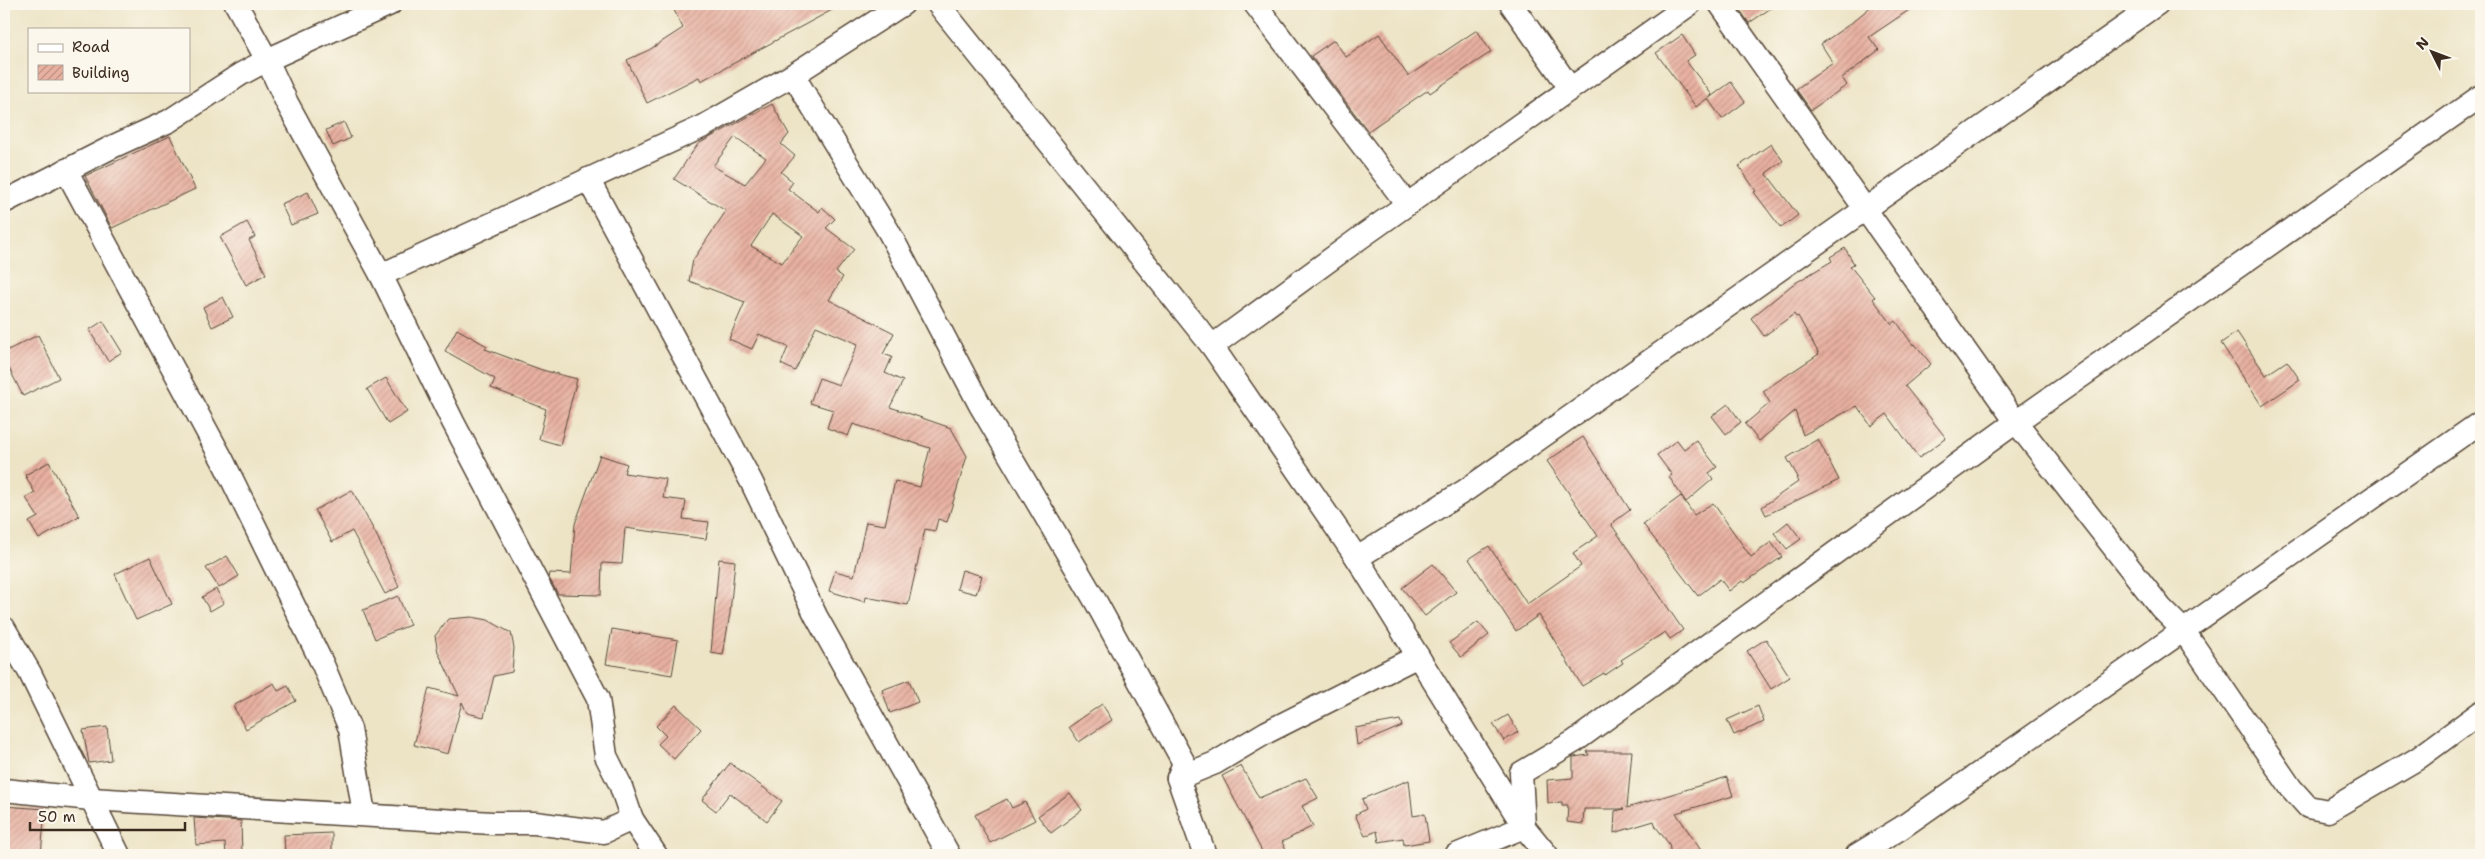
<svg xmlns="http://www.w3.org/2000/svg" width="2485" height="859" font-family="'Shantell Sans',sans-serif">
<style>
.building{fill:url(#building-hatch);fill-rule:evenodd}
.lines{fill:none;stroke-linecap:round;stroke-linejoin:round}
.street-casing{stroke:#564637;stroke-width:25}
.street{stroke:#fff;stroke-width:22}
</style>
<defs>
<pattern id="building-hatch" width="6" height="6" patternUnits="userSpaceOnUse" patternTransform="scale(1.25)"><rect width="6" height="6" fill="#e8b0a0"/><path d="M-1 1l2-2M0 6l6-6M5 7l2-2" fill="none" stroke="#bd8f82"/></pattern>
</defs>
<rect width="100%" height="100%" fill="#fbf7ec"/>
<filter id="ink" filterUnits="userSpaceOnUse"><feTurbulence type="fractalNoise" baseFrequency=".02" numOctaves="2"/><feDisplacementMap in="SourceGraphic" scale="10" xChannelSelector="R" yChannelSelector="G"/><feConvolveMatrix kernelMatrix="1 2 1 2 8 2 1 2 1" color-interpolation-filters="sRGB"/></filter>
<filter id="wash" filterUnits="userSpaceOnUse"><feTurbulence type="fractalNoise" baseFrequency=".0096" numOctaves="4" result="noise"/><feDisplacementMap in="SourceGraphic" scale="20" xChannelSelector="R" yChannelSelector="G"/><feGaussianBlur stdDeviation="1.12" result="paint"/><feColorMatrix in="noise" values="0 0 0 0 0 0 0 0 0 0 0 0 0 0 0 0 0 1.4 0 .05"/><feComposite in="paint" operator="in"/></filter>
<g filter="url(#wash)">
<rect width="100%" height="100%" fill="#ede4c6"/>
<g id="blocks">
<g class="building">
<path d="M671,4H843L701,81L699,77L647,103L627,60L649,50L683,28Z"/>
<path d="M1736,4H1777L1749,23Z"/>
<path d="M1874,4H1918L1869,37L1879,50L1842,78L1847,85L1811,110L1796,89L1833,63L1821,44L1850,24Z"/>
<path d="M1477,30L1491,52L1430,93L1428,90L1368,131L1311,56L1334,40L1346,57L1379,34L1408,76Z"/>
<path d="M1682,35L1695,55L1686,61L1712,95L1696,107L1656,53Z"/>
<path d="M1731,82L1745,102L1722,119L1708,99Z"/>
<path d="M772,104L789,134L781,144L795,156L781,172L793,182L788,189L819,212L822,207L835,219L826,228L854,249L836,272L843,277L829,300L894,333L883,354L892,357L885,373L903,381L890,407L951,428L967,456L947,522L938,519L935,531L925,529L908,605L866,597L865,602L829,591L835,571L854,576L866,522L885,525L895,481L920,487L930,448L853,424L848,436L827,428L833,410L810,403L819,378L839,385L858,344L816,326L795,371L781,364L788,347L759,334L752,349L729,339L745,302L689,281L693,260L726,211L674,179L698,144ZM735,137L766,158L745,184L713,166ZM772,214L803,236L782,263L751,246Z"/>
<path d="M344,122L351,138L333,146L326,130Z"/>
<path d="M170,136L195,189L112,228L85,176Z"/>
<path d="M1771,144L1783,161L1766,173L1798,215L1781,228L1754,192L1756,191L1739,166Z"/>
<path d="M308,192L318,214L291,225L281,204Z"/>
<path d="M247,222L255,237L249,240L266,274L246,285L220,237Z"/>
<path d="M1845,248L1854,264L1850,266L1875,297L1873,299L1892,324L1896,321L1913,345L1915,344L1931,364L1905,386L1946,438L1919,458L1887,414L1871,426L1857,406L1803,435L1795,411L1759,441L1745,424L1770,403L1763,391L1819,354L1798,316L1796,317L1794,314L1764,336L1751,318L1792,285L1832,261L1830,257Z"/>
<path d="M223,297L233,317L212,327L203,307Z"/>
<path d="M103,321L122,352L108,361L89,330Z"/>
<path d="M457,329L487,346L485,349L542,370L577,379L560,445L539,439L546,409L491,388L495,379L445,351Z"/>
<path d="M2237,332L2266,375L2287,361L2300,380L2262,406L2221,343Z"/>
<path d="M38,335L59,378L23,396L4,358V352Z"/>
<path d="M386,378L407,412L388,424L367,389Z"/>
<path d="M1728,404L1741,422L1726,434L1712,416Z"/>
<path d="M1583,437L1630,510L1611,524L1683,630L1670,639L1665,632L1621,660L1623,663L1605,675L1604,673L1582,686L1539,615L1516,631L1469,559L1489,546L1527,604L1581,566L1573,553L1598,536L1547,461Z"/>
<path d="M1818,439L1839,480L1766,515L1762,507L1798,482L1796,478L1798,477L1787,458Z"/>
<path d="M1677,440L1684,449L1696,440L1717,467L1709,473L1713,479L1686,502L1669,477L1672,475L1657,455Z"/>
<path d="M600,455L627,464L624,473L666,479L663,498L686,501L683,519L709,522L706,539L625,528L622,564L602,563L601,595L558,594L549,578L550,573L571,574L575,524Z"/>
<path d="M49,462L79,516L39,539L29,522L38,517L26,498L35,493L25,475Z"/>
<path d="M352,490L378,538L399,587L385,594L352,531L332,542L315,510Z"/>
<path d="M1681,496L1694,515L1713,503L1751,557L1771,542L1782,557L1744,583L1742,581L1729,591L1720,579L1698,596L1643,524Z"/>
<path d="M1788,522L1801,539L1787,549L1774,533Z"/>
<path d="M227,556L239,576L219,588L206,568Z"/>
<path d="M150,557L172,604L136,620L115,574Z"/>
<path d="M719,559L735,561L730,613L723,655L711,653Z"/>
<path d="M1433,564L1456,592L1425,616L1402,588Z"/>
<path d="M962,570L982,576L976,594L957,589Z"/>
<path d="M216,589L224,603L210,611L202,597Z"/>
<path d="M398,596L410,625L375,639L363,610Z"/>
<path d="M472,617L488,620L511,633L514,648L512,672L494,676L484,717L467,713L462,702L448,754L414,745L429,688L459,696L438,652L435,636L448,619Z"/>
<path d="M1478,622L1489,635L1461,657L1449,643Z"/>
<path d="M612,629L678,640L672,675L606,664Z"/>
<path d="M1766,639L1790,677L1771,689L1747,651Z"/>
<path d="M909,680L918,702L890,713L882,690Z"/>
<path d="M274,683L278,691L288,686L296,701L246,729L233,706Z"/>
<path d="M1102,704L1112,720L1079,742L1069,727Z"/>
<path d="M676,705L701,729L674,759L658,744L666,736L656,726Z"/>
<path d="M1758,706L1764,722L1734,735L1727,720Z"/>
<path d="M1508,715L1518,732L1504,741L1493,724Z"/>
<path d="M1400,720L1402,726L1357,745L1355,728Z"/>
<path d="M107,727L111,760L89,763L83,730Z"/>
<path d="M1587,751H1632L1627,808L1727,777L1733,796L1676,813L1704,855H1671L1669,844L1656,827L1654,821L1614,833L1615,811L1624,809H1584L1583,824L1567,822L1568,805H1562V802L1548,803L1547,780L1573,778V757L1589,755Z"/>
<path d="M730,763L782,801L767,821L730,793L716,811L702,800Z"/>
<path d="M1241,766L1259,798L1306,778L1318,798L1302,806L1313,826L1282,842L1286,850L1276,855H1264L1222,776Z"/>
<path d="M1409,780L1413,816L1425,814L1429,841L1404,845L1403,838L1379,842L1377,831L1365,836L1355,815L1366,809L1362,799Z"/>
<path d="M1070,793L1082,810L1051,833L1038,816Z"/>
<path d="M1007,799L1012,808L1025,802L1035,820L990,843L975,815Z"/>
<path d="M4,806L45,809L41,855H8L9,848L4,847Z"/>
<path d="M194,818L241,821L242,855H226L225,843L196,845Z"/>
<path d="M332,833V855H285L284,835Z"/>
</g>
</g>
</g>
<g filter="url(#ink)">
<use href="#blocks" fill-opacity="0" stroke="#564637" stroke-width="1"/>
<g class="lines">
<defs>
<g id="street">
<path d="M236,4L267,60L287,103L381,275L453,422L598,699L606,756L620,784L632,819L656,855"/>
<path d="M938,4L1212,346L1357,558L1524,827L1547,855"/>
<path d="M1255,4L1407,204"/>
<path d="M1511,4L1570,88"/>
<path d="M1720,4L2016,422L2161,608L2183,630L2291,788L2308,807L2328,811L2417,759L2481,712"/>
<path d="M793,75L889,232L980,405L1096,602L1184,763L1178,778L1205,855"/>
<path d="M66,170L223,461L323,665L350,729L364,814"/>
<path d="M588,179L751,481L816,616L949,855"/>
<path d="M4,202L114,146L169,121L241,74L267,60L390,4"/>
<path d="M381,275L704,126L793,75L903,4"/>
<path d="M1212,346L1357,240L1690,4"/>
<path d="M1357,558L1466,490L2157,4"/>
<path d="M4,628L30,673L119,855"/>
<path d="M1178,778L1215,763L1267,732L1418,656"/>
<path d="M4,790L91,799L492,823H535L604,832L632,819"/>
<path d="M1524,827L1521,773L1575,741L2016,422L2481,96"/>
<path d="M1456,855L1524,827"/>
<path d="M1857,855L1901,828L2481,422"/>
</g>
</defs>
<use href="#street" class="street-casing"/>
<use href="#street" class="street"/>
</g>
</g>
<rect width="2485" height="859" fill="none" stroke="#fbf7ec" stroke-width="20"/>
<rect x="28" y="28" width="162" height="65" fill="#fbf7ec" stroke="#aea59a"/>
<rect x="38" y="44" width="25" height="8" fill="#ffffff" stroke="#aea59a"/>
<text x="72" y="52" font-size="15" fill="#3b2a1e">Road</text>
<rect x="38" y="65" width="25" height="15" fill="url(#building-hatch)" stroke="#aea59a"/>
<text x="72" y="78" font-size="15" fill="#3b2a1e">Building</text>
<g transform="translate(2432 52) rotate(312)" stroke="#fbf7ec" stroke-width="4" paint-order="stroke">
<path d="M0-4L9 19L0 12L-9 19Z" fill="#3b2a1e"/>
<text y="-8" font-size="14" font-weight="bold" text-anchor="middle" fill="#3b2a1e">N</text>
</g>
<path d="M30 822v8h155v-8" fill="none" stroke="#3b2a1e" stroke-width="2.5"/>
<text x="38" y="822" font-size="15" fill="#3b2a1e" stroke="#fbf7ec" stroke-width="4" paint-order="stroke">50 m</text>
</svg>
